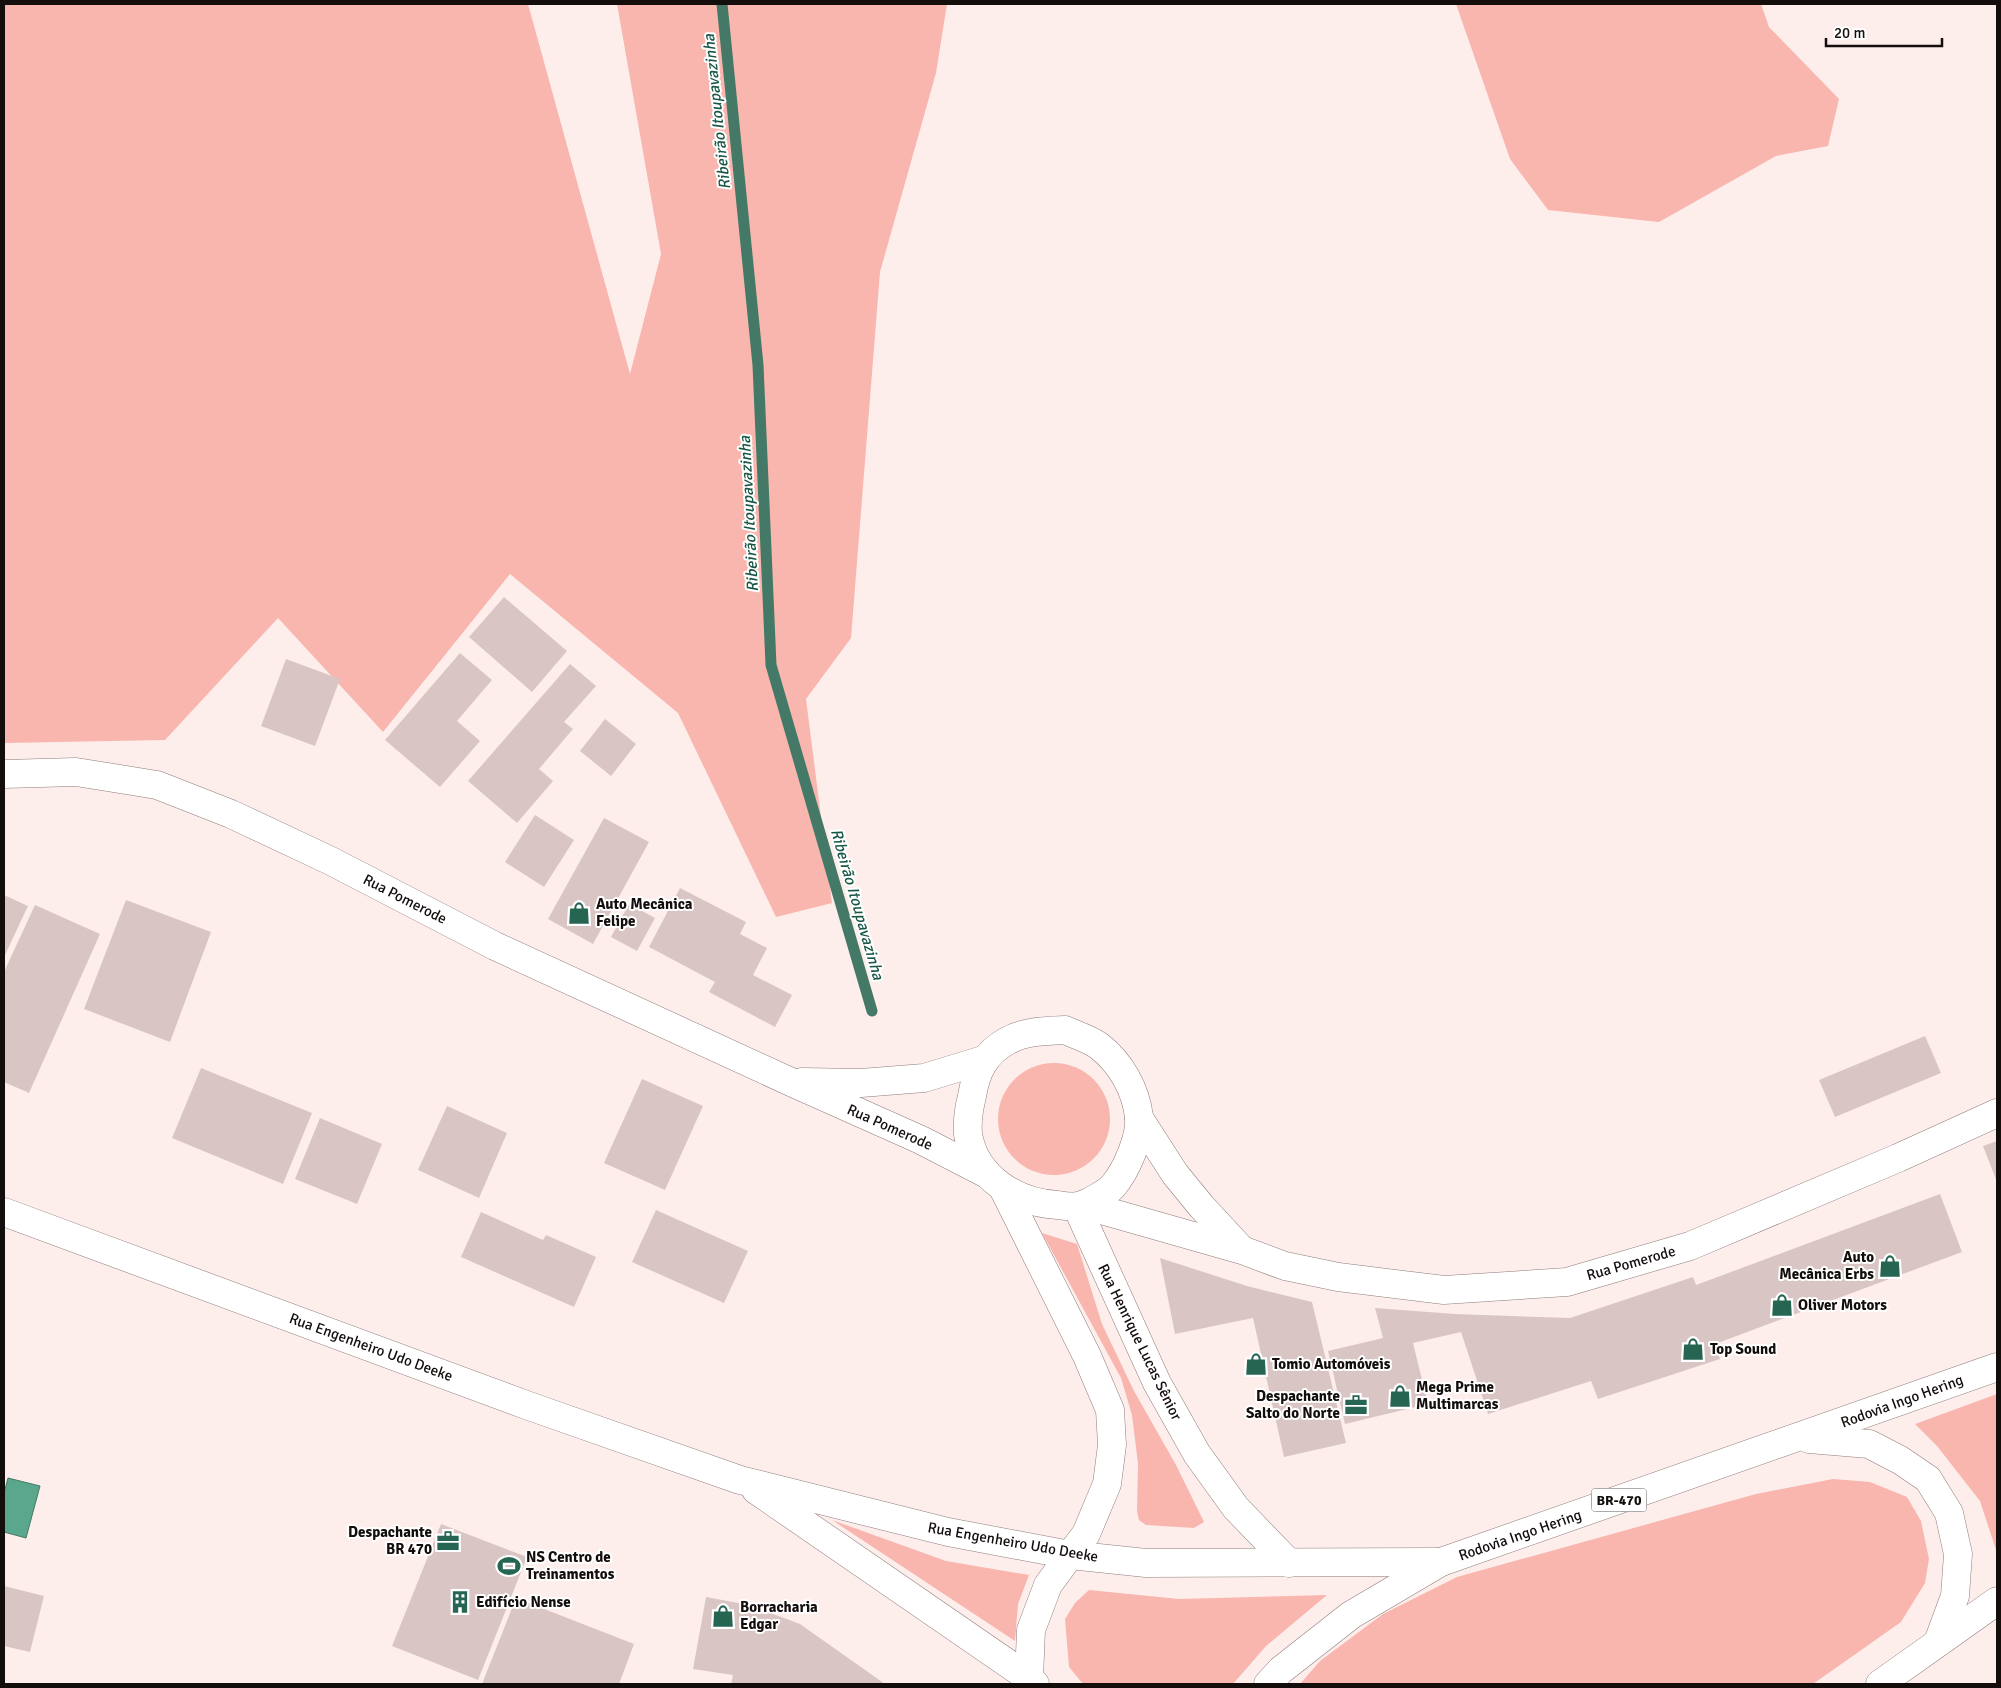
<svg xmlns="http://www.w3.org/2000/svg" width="2001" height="1688" font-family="Signika,sans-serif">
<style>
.green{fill:#f9b6ae}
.water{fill:#5aa78e;stroke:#457967}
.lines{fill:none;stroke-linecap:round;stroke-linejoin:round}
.stream{stroke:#457967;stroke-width:11}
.building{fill:#d9c6c4}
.minor-casing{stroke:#8e7d7b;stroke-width:29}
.major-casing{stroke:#8e7d7b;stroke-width:29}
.highway-casing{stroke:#8e7d7b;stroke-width:29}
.minor{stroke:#fff;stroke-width:28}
.major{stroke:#fff;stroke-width:28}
.highway{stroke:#fff;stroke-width:28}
.labels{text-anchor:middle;stroke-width:4;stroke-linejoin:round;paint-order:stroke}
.shield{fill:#fff;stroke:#5a5655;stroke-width:1}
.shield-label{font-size:14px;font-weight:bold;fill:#130d0c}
.street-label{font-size:15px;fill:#130d0c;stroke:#fff}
.poi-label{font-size:15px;font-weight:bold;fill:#130d0c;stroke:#fff;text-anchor:start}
.water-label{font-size:16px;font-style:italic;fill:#185745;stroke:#fff}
</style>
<rect width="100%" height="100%" fill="#fdeeec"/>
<g class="green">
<path d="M4,4H528L630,374L661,254L617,4H947L936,73L880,272L851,638L806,699L832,903L776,917L678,713L510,574L383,732L278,618L165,740L4,743Z"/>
<path d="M1456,4H1761L1769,27L1839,99L1828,146L1776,156L1659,222L1548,210L1510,159Z"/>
<circle cx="1054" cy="1119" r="56"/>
<path d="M1042,1233L1077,1244L1102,1324L1134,1391L1176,1465L1204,1522L1194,1528L1146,1525L1139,1520L1137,1511L1138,1464L1132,1415L1121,1378Z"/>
<path d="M1997,1394V1553L1980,1501L1937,1446L1915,1424Z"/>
<path d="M1833,1479L1870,1482L1907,1497L1921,1521L1929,1559L1925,1583L1901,1622L1813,1684H1300L1320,1661L1383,1614L1457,1577L1756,1494Z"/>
<path d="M832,1520L946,1561L1029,1575L1018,1604L1015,1641Z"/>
<path d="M1089,1590L1179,1599L1327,1595L1266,1646L1233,1684H1083L1069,1667L1065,1619L1075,1603Z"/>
</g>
<path class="water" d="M8,1478L40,1486L26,1538L4,1532V1493Z"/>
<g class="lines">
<path class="stream" d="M722,4L758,365L771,665L872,1011"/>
</g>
<g class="building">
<path d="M504,597L567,651L532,692L469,637Z"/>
<path d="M460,653L492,680L457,721L480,741L440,787L385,740Z"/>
<path d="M286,659L340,679L315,746L261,726Z"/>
<path d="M570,664L596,686L564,722L573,729L539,769L553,781L517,823L468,781Z"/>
<path d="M605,719L636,744L611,776L580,751Z"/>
<path d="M535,815L574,840L544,887L505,862Z"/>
<path d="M604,818L649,842L593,944L548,919Z"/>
<path d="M680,888L746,922L740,934L767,948L753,975L792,995L775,1027L709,992L715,982L649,947Z"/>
<path d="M4,895L28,906L5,955L4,954Z"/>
<path d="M126,900L211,932L170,1042L84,1009Z"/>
<path d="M629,904L655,918L637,951L611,937Z"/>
<path d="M35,905L100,934L29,1093L4,1082V972Z"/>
<path d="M1925,1036L1941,1073L1835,1117L1819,1080Z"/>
<path d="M201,1068L312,1113L283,1184L172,1138Z"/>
<path d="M642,1079L703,1106L665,1190L604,1163Z"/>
<path d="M447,1106L507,1133L479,1198L418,1170Z"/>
<path d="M320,1118L382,1144L357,1204L295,1179Z"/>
<path d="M1997,1141V1182L1983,1146Z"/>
<path d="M1940,1194L1962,1252L1715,1344L1720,1359L1598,1399L1591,1381L1488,1414L1461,1332L1413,1343L1428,1404L1345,1424L1328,1351L1383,1338L1375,1308L1455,1314L1570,1318L1693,1277L1696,1285Z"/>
<path d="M656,1210L748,1251L724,1303L632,1262Z"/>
<path d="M481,1212L543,1240L546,1235L596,1257L574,1307L461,1257Z"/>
<path d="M1160,1258L1247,1286L1312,1302L1346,1443L1284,1457L1253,1318L1175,1334Z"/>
<path d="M441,1524L527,1557L478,1680L392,1646Z"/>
<path d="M4,1586L44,1596L30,1652L4,1646Z"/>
<path d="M706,1597L749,1605L800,1624L885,1684H731L733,1675L693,1669Z"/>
<path d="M516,1598L634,1644L619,1684H482Z"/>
</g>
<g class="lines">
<defs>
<g id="minor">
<path d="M4,774L76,772L157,785L231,814L331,861L495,946L791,1082L921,1140L987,1174"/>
<path d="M1065,1030C1076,1035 1090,1039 1099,1046C1121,1063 1136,1090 1139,1117C1141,1137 1126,1171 1113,1186C1108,1192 1085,1206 1077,1206C1071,1207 1064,1206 1058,1205C1017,1203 975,1178 968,1134C967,1122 969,1108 972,1096C976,1072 984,1054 1007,1041C1025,1031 1045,1031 1065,1030Z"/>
<path d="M802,1082L861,1083L924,1078L983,1060"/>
<path d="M1139,1118L1175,1174L1202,1207L1241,1249"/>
<path d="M1003,1188L1087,1356L1110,1410L1112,1445L1107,1484L1086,1534L1070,1555"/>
<path d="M1084,1205L1242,1250L1285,1266L1338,1277L1444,1290L1567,1282L1690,1246L1898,1158L1997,1113"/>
<path d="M1077,1207L1157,1383L1197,1454L1236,1508L1289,1563"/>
</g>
<g id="major">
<path d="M4,1212L529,1406L740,1480L948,1532L1070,1555L1146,1563L1441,1562"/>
<path d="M756,1490L1029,1678L1035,1684"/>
<path d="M1029,1678L1031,1630L1048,1585L1070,1555"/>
</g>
<g id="highway">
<path d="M1809,1439L1869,1444L1900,1460L1928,1479L1949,1513L1958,1554L1955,1596L1938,1642"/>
<path d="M1268,1684L1281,1670L1351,1615L1441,1562L1997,1367"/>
<path d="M1880,1684L1997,1601"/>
</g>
</defs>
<use href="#minor" class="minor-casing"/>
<use href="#major" class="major-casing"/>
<use href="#highway" class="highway-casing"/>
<use href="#minor" class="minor"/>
<use href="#major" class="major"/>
<use href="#highway" class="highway"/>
</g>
<defs>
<symbol id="shop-bare" viewBox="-9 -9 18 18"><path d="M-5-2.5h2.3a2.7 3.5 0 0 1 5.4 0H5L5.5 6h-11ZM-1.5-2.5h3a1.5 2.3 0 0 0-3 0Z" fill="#266552" stroke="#fff" stroke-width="2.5" paint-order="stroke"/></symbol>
<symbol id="office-bare" viewBox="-9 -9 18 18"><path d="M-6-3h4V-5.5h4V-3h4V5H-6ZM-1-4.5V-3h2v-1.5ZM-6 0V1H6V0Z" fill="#266552" stroke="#fff" stroke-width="2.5" paint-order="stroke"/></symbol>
<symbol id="stadium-bare" viewBox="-9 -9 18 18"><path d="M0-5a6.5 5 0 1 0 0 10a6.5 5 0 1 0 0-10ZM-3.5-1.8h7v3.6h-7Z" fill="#266552" stroke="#fff" stroke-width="2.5" paint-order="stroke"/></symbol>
<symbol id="building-bare" viewBox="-9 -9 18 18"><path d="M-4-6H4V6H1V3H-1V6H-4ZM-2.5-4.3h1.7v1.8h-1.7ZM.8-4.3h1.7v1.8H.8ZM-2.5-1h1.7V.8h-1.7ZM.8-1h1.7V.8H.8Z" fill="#266552" stroke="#fff" stroke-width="2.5" paint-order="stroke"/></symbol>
</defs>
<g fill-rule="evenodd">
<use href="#shop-bare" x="563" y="897" width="32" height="32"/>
<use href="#shop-bare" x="1874" y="1250" width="32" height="32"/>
<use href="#shop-bare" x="1766" y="1289" width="32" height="32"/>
<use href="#shop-bare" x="1677" y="1333" width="32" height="32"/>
<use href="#shop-bare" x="1240" y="1348" width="32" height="32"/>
<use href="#shop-bare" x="1384" y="1380" width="32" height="32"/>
<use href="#office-bare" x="1340" y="1389" width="32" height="32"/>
<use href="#office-bare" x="432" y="1525" width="32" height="32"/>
<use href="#stadium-bare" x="493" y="1550" width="32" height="32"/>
<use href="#building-bare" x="444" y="1586" width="32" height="32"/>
<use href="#shop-bare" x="707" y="1600" width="32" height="32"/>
</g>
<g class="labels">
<rect class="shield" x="1591.5" y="1488.5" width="55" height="23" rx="4"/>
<g class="shield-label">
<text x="1619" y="1505">BR-470</text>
</g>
<g class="street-label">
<text transform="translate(405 899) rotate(27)" y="5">Rua Pomerode</text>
<text transform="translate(890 1127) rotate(24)" y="5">Rua Pomerode</text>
<text transform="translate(1631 1263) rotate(-16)" y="5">Rua Pomerode</text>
<text transform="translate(1140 1342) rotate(64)" y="5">Rua Henrique Lucas Sênior</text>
<text transform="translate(371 1347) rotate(20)" y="5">Rua Engenheiro Udo Deeke</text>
<text transform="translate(1902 1401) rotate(-20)" y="5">Rodovia Ingo Hering</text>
<text transform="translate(1520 1535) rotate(-19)" y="5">Rodovia Ingo Hering</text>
<text transform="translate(1013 1542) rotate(10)" y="5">Rua Engenheiro Udo Deeke</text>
</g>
<g class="poi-label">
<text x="596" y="909">Auto Mecânica<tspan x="596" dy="17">Felipe</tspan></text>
<text x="1874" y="1262" text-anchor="end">Auto<tspan x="1874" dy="17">Mecânica Erbs</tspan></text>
<text x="1798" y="1310">Oliver Motors</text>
<text x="1710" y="1354">Top Sound</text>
<text x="1272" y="1369">Tomio Automóveis</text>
<text x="1416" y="1392">Mega Prime<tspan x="1416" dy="17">Multimarcas</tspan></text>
<text x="1340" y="1401" text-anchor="end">Despachante<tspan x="1340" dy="17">Salto do Norte</tspan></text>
<text x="432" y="1537" text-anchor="end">Despachante<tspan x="432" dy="17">BR 470</tspan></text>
<text x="526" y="1562">NS Centro de<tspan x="526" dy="17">Treinamentos</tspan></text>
<text x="476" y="1607">Edifício Nense</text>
<text x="740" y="1612">Borracharia<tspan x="740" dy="17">Edgar</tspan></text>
</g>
<g class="water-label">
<text transform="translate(716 112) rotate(-96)" y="6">Ribeirão Itoupavazinha</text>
<text transform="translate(748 514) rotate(-93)" y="6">Ribeirão Itoupavazinha</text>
<text transform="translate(858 904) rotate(74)" y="6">Ribeirão Itoupavazinha</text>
</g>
</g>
<rect width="2001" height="1688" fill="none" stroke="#130d0c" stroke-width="10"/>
<path d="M1826 38v8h116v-8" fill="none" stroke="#130d0c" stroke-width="2.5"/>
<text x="1834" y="38" font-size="15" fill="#130d0c" stroke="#ffffff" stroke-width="4" paint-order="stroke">20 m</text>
</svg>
